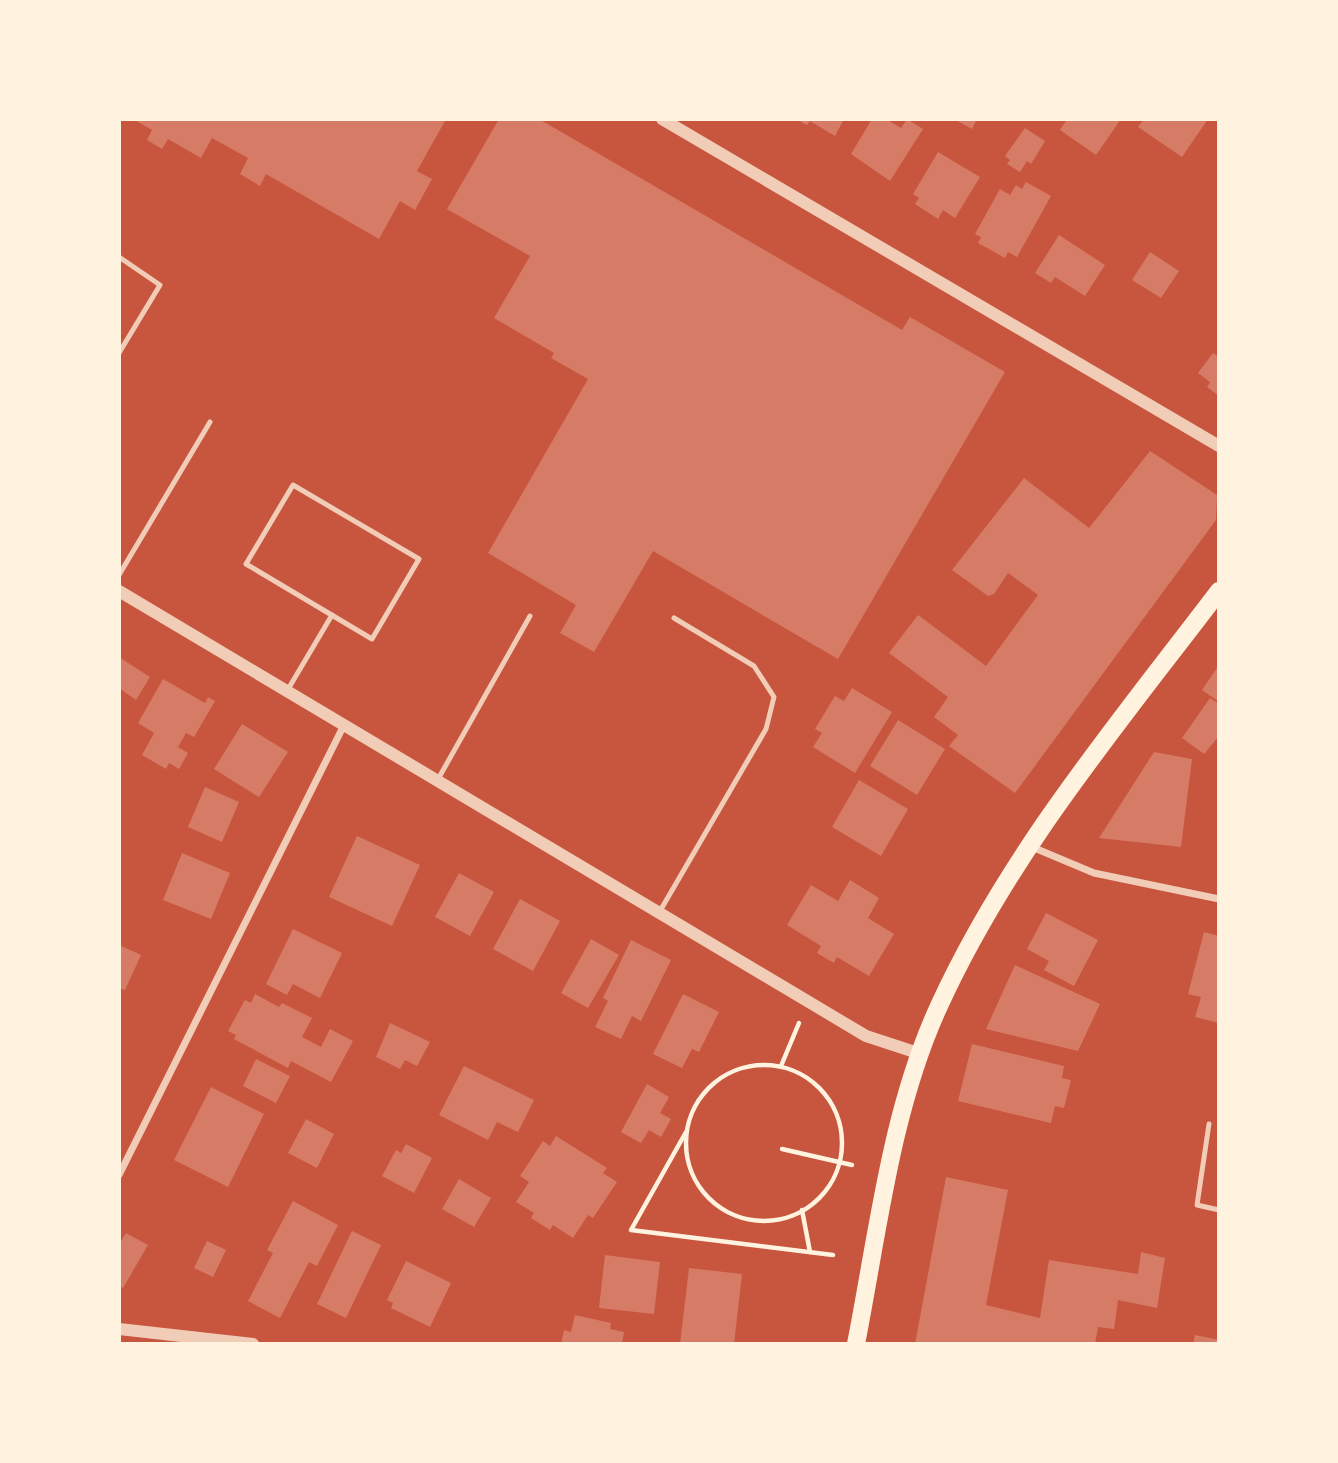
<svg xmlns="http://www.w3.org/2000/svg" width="1338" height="1463" font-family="Poppins,sans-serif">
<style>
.building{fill:#d67c66}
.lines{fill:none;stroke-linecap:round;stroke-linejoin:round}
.path{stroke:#fff3e0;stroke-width:4.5}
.service{stroke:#f1ccb7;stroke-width:5}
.minor{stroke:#f1ccb7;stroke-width:7}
.tertiary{stroke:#f1ccb7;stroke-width:12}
.primary{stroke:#fff3e0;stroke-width:18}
</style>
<rect width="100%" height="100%" fill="#c8553d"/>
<g class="building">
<path d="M133,119H446L417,171L432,179L415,210L400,201L379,239L266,174L260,186L240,174L248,158L212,138L201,158L168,139L162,149L147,140L152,130Z"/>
<path d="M499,119H539L902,330L910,317L1005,372L838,659L653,551L594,652L560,633L576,605L488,553L588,379L551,358L554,353L494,318L530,256L447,209Z"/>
<path d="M796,119H839L843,121L835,136L810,121L807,125Z"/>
<path d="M872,119H886L901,128L907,119L923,129L890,181L851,154Z"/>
<path d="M954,119H977L972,129Z"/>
<path d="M1067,119H1121L1096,155L1060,130Z"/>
<path d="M1144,119H1208L1182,157L1138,127Z"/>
<path d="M1025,128L1045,141L1031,164L1027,161L1020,172L1007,164L1010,160L1005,156Z"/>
<path d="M938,152L980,177L955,218L943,210L938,219L915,204L919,198L913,194Z"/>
<path d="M1026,182L1051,196L1017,257L1008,252L1005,258L978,243L981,237L975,234L1000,189L1010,195L1016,185L1022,189Z"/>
<path d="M1059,235L1105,265L1085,296L1055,277L1051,283L1035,273Z"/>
<path d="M1150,252L1179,271L1161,298L1132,280Z"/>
<path d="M1213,353L1219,357V396L1207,387L1210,382L1198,373Z"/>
<path d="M1150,451L1217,495L1216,520L1015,793L949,746L958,735L934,717L948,697L889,653L918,615L986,666L1038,595L1008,573L994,594L988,596L952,570L1024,478L1089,528Z"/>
<path d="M119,657L150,677L136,700L119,688Z"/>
<path d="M1219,665V702L1202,690Z"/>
<path d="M163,679L205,703L208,697L215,701L194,737L186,733L178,747L188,753L179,769L169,763L166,769L142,755L154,733L138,723Z"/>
<path d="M852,688L892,712L855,773L813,747L822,733L815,729L835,696L844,701Z"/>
<path d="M1210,698L1219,704V736L1204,754L1182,738Z"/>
<path d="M898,720L945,749L917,795L870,766Z"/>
<path d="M242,724L288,752L259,797L214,769Z"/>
<path d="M1154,752L1192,759L1181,847L1099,838Z"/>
<path d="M859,780L908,809L881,856L832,827Z"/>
<path d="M205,787L239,802L222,842L188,827Z"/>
<path d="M357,836L420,865L392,926L329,897Z"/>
<path d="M182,853L230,873L211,919L163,900Z"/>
<path d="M459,873L494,892L470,936L435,917Z"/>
<path d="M850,880L879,898L868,918L894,934L869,976L837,957L834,963L817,953L821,946L787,925L811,885L838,901Z"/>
<path d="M520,899L560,921L533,971L493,949Z"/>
<path d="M1046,913L1098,940L1074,986L1044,970L1049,961L1027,949Z"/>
<path d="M293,929L342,953L320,998L293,984L287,995L266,984Z"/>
<path d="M1204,932L1219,936V1023L1195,1017L1201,997L1188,994Z"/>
<path d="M591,939L619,955L588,1008L561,993Z"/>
<path d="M631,940L671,960L641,1021L632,1016L621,1039L595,1027L608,1001L603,998Z"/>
<path d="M119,945L141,955L125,990L119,988Z"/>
<path d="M1015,965L1100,1004L1078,1051L986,1029Z"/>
<path d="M255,994L279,1007L282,1003L312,1018L302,1037L321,1047L330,1029L353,1041L331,1082L291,1061L288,1068L234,1039L236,1035L228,1031L245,1000L251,1003Z"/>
<path d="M683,994L719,1012L699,1052L692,1049L682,1068L653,1054Z"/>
<path d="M390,1023L430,1042L417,1066L405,1060L400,1069L376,1057Z"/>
<path d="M972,1044L1064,1066L1062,1078L1071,1080L1064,1108L1055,1106L1051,1123L958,1101Z"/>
<path d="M256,1059L290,1076L276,1103L243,1086Z"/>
<path d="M464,1066L534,1100L518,1132L497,1122L488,1140L439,1115Z"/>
<path d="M647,1084L669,1097L660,1113L671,1119L661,1137L649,1130L641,1143L621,1132Z"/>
<path d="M211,1087L264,1114L228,1187L174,1160Z"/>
<path d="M306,1119L334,1134L317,1168L288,1153Z"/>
<path d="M556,1136L607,1168L603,1173L617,1182L593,1218L588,1215L573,1238L553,1225L550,1230L531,1218L534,1213L516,1202L529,1182L520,1176L543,1141L550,1146Z"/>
<path d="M406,1144L432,1158L414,1193L382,1176L396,1150L401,1153Z"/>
<path d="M946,1177L1008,1190L986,1305L1040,1318L1049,1260L1138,1274L1141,1252L1165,1258L1157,1308L1118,1300L1114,1329L1098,1327L1095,1344H915Z"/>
<path d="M459,1179L491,1198L474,1227L442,1209Z"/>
<path d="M293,1201L338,1225L317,1266L309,1262L280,1318L248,1301L273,1253L267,1250Z"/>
<path d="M352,1231L381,1245L346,1318L317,1304Z"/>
<path d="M126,1233L148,1245L123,1288L119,1286V1244Z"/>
<path d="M207,1241L226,1250L213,1277L194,1268Z"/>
<path d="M605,1255L660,1262L654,1314L599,1308Z"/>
<path d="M406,1261L451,1283L430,1327L391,1308L393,1303L387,1300Z"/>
<path d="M689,1268L742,1274L734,1344H680Z"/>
<path d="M575,1315L611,1323L610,1329L624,1332L622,1344H561L564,1330L571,1332Z"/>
<path d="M1195,1335L1219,1340V1344H1193Z"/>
</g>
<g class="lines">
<g class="path">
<circle cx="764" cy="1143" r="78"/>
<path d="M781,1066L799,1023"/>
<path d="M686,1132L631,1230L833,1255"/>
<path d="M782,1149L852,1165"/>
<path d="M802,1210L810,1252"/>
</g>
<g class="service">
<path d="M119,257L160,285L119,353"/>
<path d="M293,485L419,559L372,639L246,564Z"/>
<path d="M119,575L210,422"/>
<path d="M287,691L332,615"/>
<path d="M437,781L530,616"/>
<path d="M660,911L766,729L774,697L754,666L674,618"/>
<path d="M1209,1124L1197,1205L1219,1210"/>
</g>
<g class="minor">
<path d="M1032,847L1094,873L1219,899"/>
<path d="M119,1175L344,725"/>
</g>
<g class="tertiary">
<path d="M662,119L1219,446"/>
<path d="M119,591L866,1036L921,1054"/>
<path d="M119,1329L253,1344"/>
</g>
<path class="primary" d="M856,1344C878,1232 891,1110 939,1006C1009,853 1118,724 1219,591"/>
</g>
<rect width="1338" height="1463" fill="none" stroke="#fff3e0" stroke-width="242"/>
</svg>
